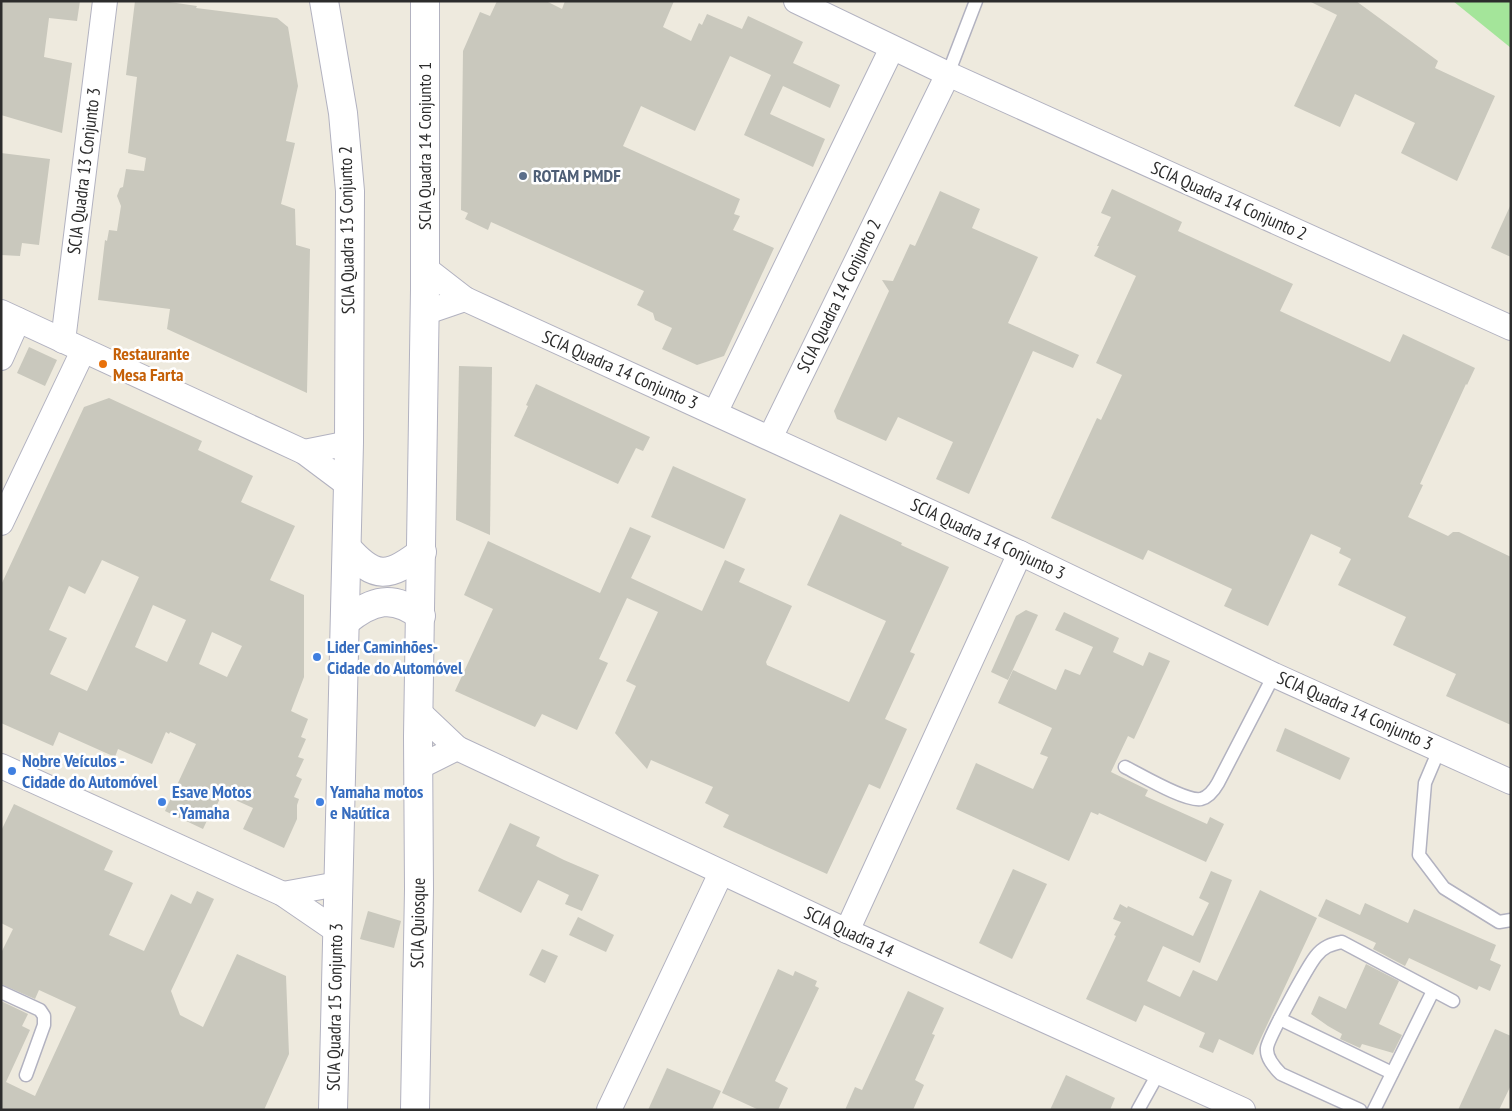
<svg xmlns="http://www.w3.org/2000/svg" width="1512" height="1111" font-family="'PT Sans Narrow',sans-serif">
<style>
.green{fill:#a4e59a}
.building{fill:#c9c8bd;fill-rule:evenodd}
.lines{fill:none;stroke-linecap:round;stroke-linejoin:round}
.lane-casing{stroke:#b2b2c0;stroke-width:15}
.street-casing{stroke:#b2b2c0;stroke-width:26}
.secondary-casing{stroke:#b2b2c0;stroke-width:30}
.lane{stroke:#fff;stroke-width:12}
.street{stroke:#fff;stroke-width:24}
.secondary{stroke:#fff;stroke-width:28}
.service-dot{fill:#5c6f8a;stroke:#fff;stroke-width:2}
.food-dot{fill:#e8710a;stroke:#fff;stroke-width:2}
.shop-dot{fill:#3f7fe0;stroke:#fff;stroke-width:2}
.labels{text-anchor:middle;stroke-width:5;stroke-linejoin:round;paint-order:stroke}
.street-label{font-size:18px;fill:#2c2c2c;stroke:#fff}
.service-label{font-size:18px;font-weight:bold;fill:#4e5e75;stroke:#fff;text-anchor:start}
.food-label{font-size:18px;font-weight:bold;fill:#c56008;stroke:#fff;text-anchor:start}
.shop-label{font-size:18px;font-weight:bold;fill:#366cbe;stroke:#fff;text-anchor:start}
</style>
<rect width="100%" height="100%" fill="#eeeade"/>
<path class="green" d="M1453,1H1511V48Z"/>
<g class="building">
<path d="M1,1H80L77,21L49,18L44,57L72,63L62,133L1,115Z"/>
<path d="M135,1H163L197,6L196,8L277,18L288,27L298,86L286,141L295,143L281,204L295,209L296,245L310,249L307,393L167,329L170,309L98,300L105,240L107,241L109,230L117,231L121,206L117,196L120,188L123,187L126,169L144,171L146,158L128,153L137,77L126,75Z"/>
<path d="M497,1H546L562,9L565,1H674L663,27L691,41L699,23L702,25L707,14L742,29L748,16L803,42L793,63L840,85L830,108L783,86L770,114L825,139L813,167L744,135L771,75L730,56L695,131L641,106L623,146L740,199L734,214L740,216L733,230L774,248L724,356L697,365L662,349L672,328L655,320L653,313L637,305L644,291L491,222L488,230L465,219L468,213L461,210L463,51L480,12L490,16Z"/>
<path d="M1309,1H1356L1438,61L1435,68L1495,96L1457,181L1401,153L1415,123L1355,94L1340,127L1294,106L1337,15Z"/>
<path d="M1,153L50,159L39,245L22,243L20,256L1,255Z"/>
<path d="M1112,189L1182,222L1178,231L1293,284L1280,311L1390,362L1403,334L1475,368L1467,385L1466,384L1420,484L1423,485L1408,517L1448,536L1453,532H1459L1511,557V725L1446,696L1456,674L1393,645L1406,617L1338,585L1351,559L1339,553L1341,548L1311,534L1268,626L1224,606L1232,589L1148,550L1143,560L1051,518L1097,418L1101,420L1122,375L1096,363L1136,276L1094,256L1099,246H1097L1111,217L1101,213Z"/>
<path d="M940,191L980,209L972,228L1038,257L1008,323L1079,355L1073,368L1033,351L969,494L936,479L953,442L898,417L886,441L837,419L834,411L889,291L882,280L893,281L910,244L915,246Z"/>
<path d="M1511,204V257L1491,248Z"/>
<path d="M29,347L57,360L45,386L17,373Z"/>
<path d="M459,366L492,367L490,535L456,520Z"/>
<path d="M536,384L650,437L643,451L636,448L618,484L514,436L528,406L526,405Z"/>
<path d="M109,398L202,441L198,450L253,476L241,502L295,526L270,580L304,595V677L291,711L308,719L301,737L306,739L298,757L304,759L296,776L302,779L294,797L299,799L297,805V819L284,848L243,829L253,808L222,794L217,805L215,804L203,829L165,811L196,744L170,732L169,734L166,732L152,764L118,749L115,757L59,732L53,746L1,723V585L84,407ZM102,560L139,577L87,691L50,674L67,638L49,630L69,586L85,594ZM153,605L186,620L167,662L135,647ZM212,632L242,646L227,677L199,664Z"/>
<path d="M673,466L746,499L724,549L651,517Z"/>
<path d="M840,514L902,543L901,545L949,567L910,652L915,654L885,719L907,729L880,789L869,784L827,874L723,827L729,815L705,803L713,787L651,760L647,769L615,733L636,686L626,681L658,612L627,598L599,659L608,663L577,730L542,714L535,727L455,691L493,609L464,595L488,541L600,593L630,527L651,536L631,578L702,611L725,560L745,569L739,582L792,606L766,662L767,665L849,702L886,621L807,585Z"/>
<path d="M1026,610L1038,615L1008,680L991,672L1016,616Z"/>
<path d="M1064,612L1119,638L1113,652L1143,666L1149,652L1170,661L1134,739L1128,736L1111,772L1148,790L1145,796L1207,824L1210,817L1224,824L1206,862L1099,813L1098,815L1091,812L1069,861L956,809L976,763L1033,789L1048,757L1040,754L1052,728L998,703L1013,670L1056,690L1065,669L1080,675L1093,647L1055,630Z"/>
<path d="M1285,728L1350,758L1340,780L1276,751Z"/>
<path d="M14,804L113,851L104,870L133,883L109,935L144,951L171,894L191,904L197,891L214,899L171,991L180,1015L203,1027L237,954L286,976L289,1054L264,1110H1V1001L28,1014L22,1026L30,1030L6,1082L35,1096L76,1007L39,990L35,999L1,984V953L13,929L1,923V831Z"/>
<path d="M510,823L540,837L536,846L564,860L599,875L582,911L565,904L569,895L538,880L521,913L478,891Z"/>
<path d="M1013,869L1047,884L1012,959L979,943Z"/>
<path d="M1211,871L1232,880L1200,963L1163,946L1147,981L1180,997L1193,970L1217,981L1260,890L1317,918L1253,1055L1219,1039L1213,1053L1199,1047L1205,1033L1144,1005L1136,1022L1086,999L1116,936L1114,935L1121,922L1113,919L1120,904L1127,908L1128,906L1193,936L1209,903L1199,898Z"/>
<path d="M1326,899L1360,915L1365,903L1408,923L1414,909L1496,945L1490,960L1501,965L1490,991L1479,986L1477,990L1409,958L1405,966L1373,949L1376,943L1318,916Z"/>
<path d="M368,911L401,921L394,948L360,939Z"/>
<path d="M578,917L614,935L606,952L569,935Z"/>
<path d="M542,949L558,956L545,983L529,975Z"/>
<path d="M1366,964L1399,981L1379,1024L1402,1035L1393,1053L1362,1044L1360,1048L1340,1039L1342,1034L1328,1026L1311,1014L1319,996L1346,1009Z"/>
<path d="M778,969L793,976L795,971L817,981L815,986L819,988L775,1081L788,1088L778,1110H759L722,1093Z"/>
<path d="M908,991L944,1008L932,1034L935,1035L915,1080L924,1085L913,1110H845L855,1087L862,1090Z"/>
<path d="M1495,1029L1511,1036V1085L1499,1110H1458Z"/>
<path d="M667,1068L721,1091L712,1110H648Z"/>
<path d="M1066,1075L1115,1098L1110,1110H1050Z"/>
</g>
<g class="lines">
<defs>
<g id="lane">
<path d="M948,74L976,1"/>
<path d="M1439,750L1425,783L1419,855L1444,888L1499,922L1511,920"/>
<path d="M1125,767C1141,775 1186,802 1201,799C1209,797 1214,790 1218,783L1274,675"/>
<path d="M1,992L40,1010L44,1016V1025L26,1075"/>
<path d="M1280,1019L1392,1073"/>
<path d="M1138,1110L1159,1072"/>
<path d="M1360,1110L1281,1074C1274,1067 1266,1058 1267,1048C1268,1038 1308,966 1316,956C1323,947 1331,944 1342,942L1453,1001"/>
<path d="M1374,1110L1433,991"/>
</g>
<g id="street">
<path d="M796,1L948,74L1511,328"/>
<path d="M425,268L465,299L1020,553L1274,675L1511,782"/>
<path d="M1,312L304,452L348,485"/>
<path d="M424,313L465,299"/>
<path d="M63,341L105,1"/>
<path d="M1,358L18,320"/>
<path d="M715,413L892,48"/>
<path d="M770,438L948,74"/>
<path d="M304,452L349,443"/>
<path d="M1,523L83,351"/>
<path d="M419,712L457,748L847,931L1243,1110"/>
<path d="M1,766L283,894L337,931"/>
<path d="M419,767L457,748"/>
<path d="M283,894L338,884"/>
<path d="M847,931L1020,553"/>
<path d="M609,1110L721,873"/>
</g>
<g id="secondary">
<path d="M324,1L343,113L350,191L349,443L333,1110"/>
<path d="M347,548C375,580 389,578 422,552"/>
<path d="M346,621C372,600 393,594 421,616"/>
<path d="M415,1110L419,889L418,737L425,290V1"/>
</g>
</defs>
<use href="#lane" class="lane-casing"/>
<use href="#street" class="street-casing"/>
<use href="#secondary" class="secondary-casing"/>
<use href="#lane" class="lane"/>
<use href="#street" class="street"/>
<use href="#secondary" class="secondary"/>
</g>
<circle class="service-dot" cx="523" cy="176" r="5"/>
<circle class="food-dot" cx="103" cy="364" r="5"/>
<g class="shop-dot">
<circle cx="317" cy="657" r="5"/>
<circle cx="12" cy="771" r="5"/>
<circle cx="162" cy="802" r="5"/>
<circle cx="320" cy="802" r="5"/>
</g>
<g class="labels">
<g class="street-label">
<text transform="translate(425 146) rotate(-90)" y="6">SCIA Quadra 14 Conjunto 1</text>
<text transform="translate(84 171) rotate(-83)" y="6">SCIA Quadra 13 Conjunto 3</text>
<text transform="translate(1229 201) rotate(24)" y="6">SCIA Quadra 14 Conjunto 2</text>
<text transform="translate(347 230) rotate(-91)" y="6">SCIA Quadra 13 Conjunto 2</text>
<text transform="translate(839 296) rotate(-64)" y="6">SCIA Quadra 14 Conjunto 2</text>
<text transform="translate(620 370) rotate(24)" y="6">SCIA Quadra 14 Conjunto 3</text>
<text transform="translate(988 539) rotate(25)" y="6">SCIA Quadra 14 Conjunto 3</text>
<text transform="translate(1355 711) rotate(24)" y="6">SCIA Quadra 14 Conjunto 3</text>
<text transform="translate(418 923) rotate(-89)" y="6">SCIA Quiosque</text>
<text transform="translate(849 932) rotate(25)" y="6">SCIA Quadra 14</text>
<text transform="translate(335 1007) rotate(-89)" y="6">SCIA Quadra 15 Conjunto 3</text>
</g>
<g class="service-label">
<text x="533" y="182">ROTAM PMDF</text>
</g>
<g class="food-label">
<text x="113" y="360">Restaurante<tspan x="113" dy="21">Mesa Farta</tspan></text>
</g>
<g class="shop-label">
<text x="327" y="653">Lider Caminhões-<tspan x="327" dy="21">Cidade do Automóvel</tspan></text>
<text x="22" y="767">Nobre Veículos -<tspan x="22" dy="21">Cidade do Automóvel</tspan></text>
<text x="172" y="798">Esave Motos<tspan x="172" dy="21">- Yamaha</tspan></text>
<text x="330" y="798">Yamaha motos<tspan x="330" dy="21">e Naútica</tspan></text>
</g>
</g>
<rect width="1512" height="1111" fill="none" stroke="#2c2c2c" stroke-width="5"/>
</svg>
